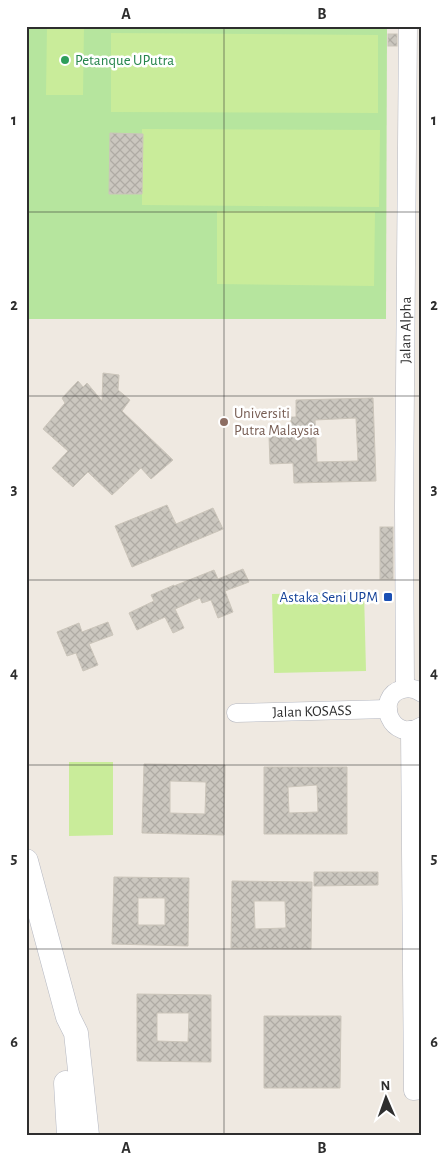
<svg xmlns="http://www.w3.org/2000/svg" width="448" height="1161" font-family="'Alegreya Sans',sans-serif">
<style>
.grass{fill:#b6e59e}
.pitch{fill:#c9ec9a}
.building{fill:url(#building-cross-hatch);stroke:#cbc5ba;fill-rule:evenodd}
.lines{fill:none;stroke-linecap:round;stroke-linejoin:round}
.street-casing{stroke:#b4b7c1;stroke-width:19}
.secondary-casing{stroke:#b4b7c1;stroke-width:25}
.street{stroke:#fff;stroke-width:18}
.secondary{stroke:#fff;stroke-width:24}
.grid{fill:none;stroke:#2e2e2e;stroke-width:1;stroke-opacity:0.55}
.leisure-dot{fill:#2e9e5b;stroke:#fff;stroke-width:2}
.education-dot{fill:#8d6e63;stroke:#fff;stroke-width:2}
.transit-dot{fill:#1a4fb4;stroke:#fff;stroke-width:2}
.labels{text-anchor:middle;stroke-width:5;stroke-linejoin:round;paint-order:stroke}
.leisure-label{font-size:15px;fill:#27864d;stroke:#fff;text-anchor:start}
.street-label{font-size:15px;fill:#2e2e2e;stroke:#fff}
.education-label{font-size:15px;fill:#785e54;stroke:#fff;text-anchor:start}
.transit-label{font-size:15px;fill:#164399;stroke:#fff;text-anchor:end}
.neatline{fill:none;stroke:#2e2e2e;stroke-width:2}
.grid-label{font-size:16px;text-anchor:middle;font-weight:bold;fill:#2e2e2e}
</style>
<defs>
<pattern id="building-cross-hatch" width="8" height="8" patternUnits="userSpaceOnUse" patternTransform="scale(1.25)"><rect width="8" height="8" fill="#cbc7bf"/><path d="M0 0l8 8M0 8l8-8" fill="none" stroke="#afaba4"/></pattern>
</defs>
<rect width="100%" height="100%" fill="#efe9e1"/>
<path class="grass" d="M26,26H387L386,319H26Z"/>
<g class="pitch">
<path d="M47,26H84L83,95H46Z"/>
<path d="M111,33L378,35V113L111,112Z"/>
<path d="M142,129L380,130L379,207L142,205Z"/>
<path d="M217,211L375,212L374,286L217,284Z"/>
<path d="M364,592L366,671L274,673L272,594Z"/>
<path d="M69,762H113V835L69,836Z"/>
</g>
<g class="building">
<rect x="388" y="34" width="9" height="12"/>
<path d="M110,133L143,134L142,194H109Z"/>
<path d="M103,373L119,375L118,390L130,400L122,411L173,460L151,479L141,468L112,495L88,472L73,487L52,468L68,451L43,429L65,403L62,398L78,381L83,387L87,383L102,401Z"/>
<path d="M373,398L376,481L294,483L293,463L270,464L269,436L291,435V417H296V400ZM356,418L358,461L317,462L315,420Z"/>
<path d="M167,505L176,524L213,508L223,529L132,567L115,526Z"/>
<rect x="380" y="527" width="13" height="52"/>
<path d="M243,569L249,582L225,591L233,612L218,618L211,600L202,603L200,598L175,609L184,628L173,633L165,617L137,630L129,613L154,601L151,595L174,585V586L214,570L218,579Z"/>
<path d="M108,622L113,635L89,644L98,665L83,671L76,653L67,656L57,632L79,623L82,632Z"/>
<path d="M144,764L225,765L224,835L142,833ZM170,781L206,782L205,814L170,813Z"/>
<path d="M264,767H347V834H264ZM317,785L318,812L289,813L288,787Z"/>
<path d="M314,872H378V885L314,886Z"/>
<path d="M114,877L189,878L188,946L112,944ZM138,898H165V925H138Z"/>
<path d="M232,881L312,882L311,949L231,948ZM254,901H285L286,928L255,929Z"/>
<path d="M137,994L211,995V1062L137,1061ZM157,1013H189L188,1042L157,1041Z"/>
<path d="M264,1016H341L340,1088H264Z"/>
</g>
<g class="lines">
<defs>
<g id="street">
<path id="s1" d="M405,688L404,507L408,26"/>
<path d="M422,693C416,689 410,687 403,689C373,696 391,745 422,726"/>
<path id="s2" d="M236,713L388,709"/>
<path d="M410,730L413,1091L422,1090"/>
</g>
<g id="secondary">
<path d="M26,861L68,1017L76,1033L87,1135"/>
<path d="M66,1083L69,1135"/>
</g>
</defs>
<use href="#street" class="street-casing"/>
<use href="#secondary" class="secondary-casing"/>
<use href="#street" class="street"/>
<use href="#secondary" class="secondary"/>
</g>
<path class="grid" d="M224,26V1135M26,212H422M26,396H422M26,580H422M26,765H422M26,949H422"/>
<circle class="leisure-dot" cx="65" cy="60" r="5"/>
<circle class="education-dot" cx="224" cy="422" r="5"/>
<rect class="transit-dot" x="383" y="592" width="10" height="10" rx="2.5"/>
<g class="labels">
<g class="leisure-label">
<text x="75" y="65">Petanque UPutra</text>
</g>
<g class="street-label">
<text dy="5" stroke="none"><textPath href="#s1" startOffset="358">Jalan Alpha</textPath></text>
<text dy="5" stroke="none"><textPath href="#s2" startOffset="76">Jalan KOSASS</textPath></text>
</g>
<g class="education-label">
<text x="234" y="418">Universiti<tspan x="234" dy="17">Putra Malaysia</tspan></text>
</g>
<g class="transit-label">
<text x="378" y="602">Astaka Seni UPM</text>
</g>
</g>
<rect width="448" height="1161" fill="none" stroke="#ffffff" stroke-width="55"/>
<g transform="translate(386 1098) rotate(358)" stroke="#ffffff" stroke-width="4" paint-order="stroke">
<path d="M0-4L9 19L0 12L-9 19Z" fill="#2e2e2e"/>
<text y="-8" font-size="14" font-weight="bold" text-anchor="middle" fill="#2e2e2e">N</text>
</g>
<rect x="28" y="28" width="392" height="1106" class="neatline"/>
<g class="grid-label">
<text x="126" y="19">A</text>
<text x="322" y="19">B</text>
<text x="14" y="125">1</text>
<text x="434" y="125">1</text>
<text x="14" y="310">2</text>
<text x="434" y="310">2</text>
<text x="14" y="494">3</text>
<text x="434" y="494">3</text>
<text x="14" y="678">4</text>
<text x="434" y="678">4</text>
<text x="14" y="863">5</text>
<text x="434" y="863">5</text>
<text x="14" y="1047">6</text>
<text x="434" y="1047">6</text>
<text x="126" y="1153">A</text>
<text x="322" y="1153">B</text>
</g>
</svg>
